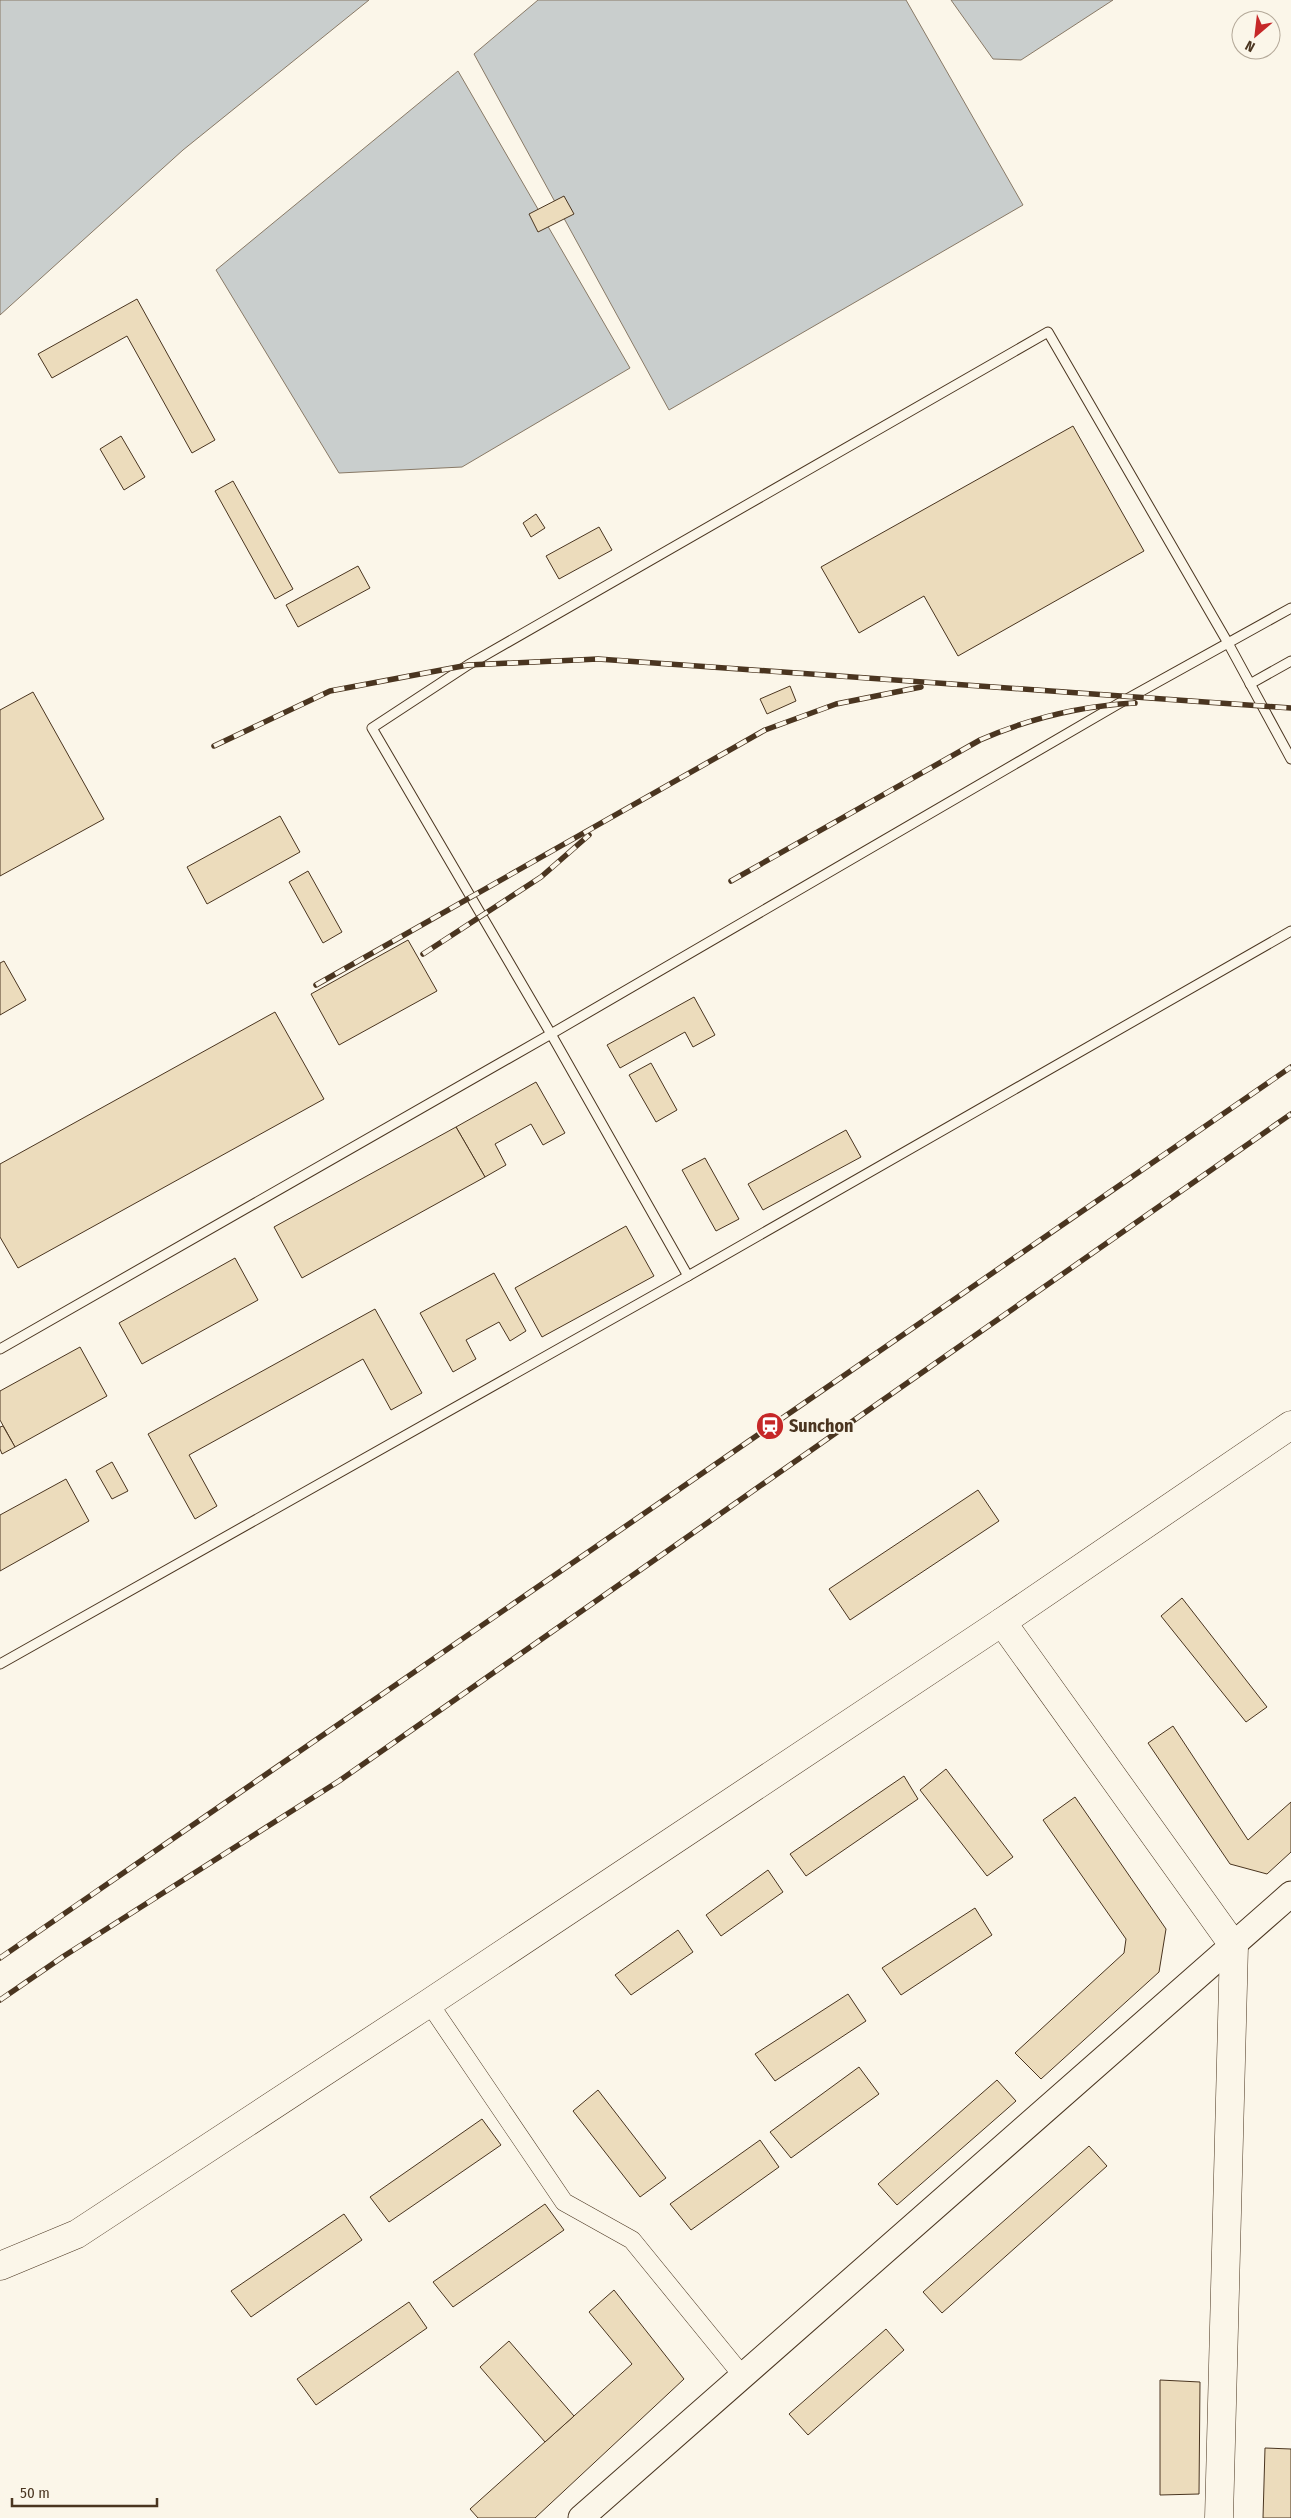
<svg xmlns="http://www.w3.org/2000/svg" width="1291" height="2518" font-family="'Fira Sans Condensed',sans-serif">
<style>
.water{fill:#c9cecd;stroke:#887966}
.building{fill:#ecdcbc;stroke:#4a3520}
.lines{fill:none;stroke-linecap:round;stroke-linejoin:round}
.lane-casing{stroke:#4a3520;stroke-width:11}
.street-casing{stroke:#4a3520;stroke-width:19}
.secondary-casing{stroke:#4a3520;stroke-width:27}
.primary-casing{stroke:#4a3520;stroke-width:29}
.lane{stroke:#fbf6e9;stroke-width:9}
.street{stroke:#fbf6e9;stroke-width:18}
.secondary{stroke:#fbf6e9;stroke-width:25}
.primary{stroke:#fbf6e9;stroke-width:28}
.rail-casing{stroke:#4a3520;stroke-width:5.5}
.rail{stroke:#fbf6e9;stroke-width:4;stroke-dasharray:11;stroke-linecap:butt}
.labels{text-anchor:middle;stroke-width:4;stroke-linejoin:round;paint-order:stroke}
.poi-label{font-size:18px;font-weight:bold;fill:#4a3520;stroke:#fbf6e9;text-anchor:start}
</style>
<rect width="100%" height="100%" fill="#fbf6e9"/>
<g class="water">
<path d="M0,0H369L183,150L0,315Z"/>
<path d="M538,0H906L1023,205L669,410L474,54Z"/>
<path d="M951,0H1113L1021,60L993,59Z"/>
<path d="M458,71L630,368L462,467L339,473L216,270Z"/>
</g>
<g class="building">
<path d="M564,196L574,214L538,232L529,214Z"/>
<path d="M137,299L215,440L192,453L127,336L52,378L38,354Z"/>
<path d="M1073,426L1144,551L958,656L924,596L859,633L821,567Z"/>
<path d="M121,436L145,477L124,490L100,449Z"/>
<path d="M233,481L293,589L275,599L215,491Z"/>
<path d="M536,514L545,528L531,537L523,523Z"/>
<path d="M599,527L612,550L559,579L546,556Z"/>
<path d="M358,566L370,588L298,627L286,605Z"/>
<path d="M790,686L796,701L767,714L760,699Z"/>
<path d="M33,692L104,819L0,876V710Z"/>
<path d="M280,816L300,852L207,904L187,867Z"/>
<path d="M308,871L342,932L323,943L289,882Z"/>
<path d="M408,940L437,991L339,1045L311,994Z"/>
<path d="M4,961L26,1000L0,1015V963Z"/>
<path d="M694,997L715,1035L693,1047L685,1032L620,1068L607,1045Z"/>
<path d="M275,1012L324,1099L18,1268L0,1237V1164Z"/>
<path d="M651,1063L677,1110L656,1122L629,1075Z"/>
<path d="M536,1082L565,1133L543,1145L531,1124L495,1144L506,1165L485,1177L456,1127Z"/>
<path d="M456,1127L485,1177L302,1278L274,1227Z"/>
<path d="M846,1130L861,1157L763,1210L748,1184Z"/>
<path d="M705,1158L739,1219L716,1231L682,1170Z"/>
<path d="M626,1226L654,1276L542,1337L515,1288Z"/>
<path d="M235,1258L258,1300L142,1364L119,1323Z"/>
<path d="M494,1273L526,1331L510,1341L499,1322L466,1340L476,1359L453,1372L420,1313Z"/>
<path d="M375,1309L422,1393L391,1410L363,1359L189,1455L217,1506L195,1519L148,1434Z"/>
<path d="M80,1347L107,1396L15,1447L0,1420V1391Z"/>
<path d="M3,1426L15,1447L2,1454L0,1449V1427Z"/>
<path d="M112,1462L128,1491L112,1499L96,1471Z"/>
<path d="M66,1479L89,1521L0,1571V1515Z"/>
<path d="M978,1490L999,1521L850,1620L829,1589Z"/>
<path d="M1182,1598L1267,1707L1246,1722L1161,1616Z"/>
<path d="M1173,1726L1248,1840L1291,1802V1852L1267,1874L1230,1864L1148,1743Z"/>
<path d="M946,1769L1013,1857L987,1876L920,1790Z"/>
<path d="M904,1776L918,1799L806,1876L790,1854Z"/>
<path d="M1075,1797L1166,1929L1159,1972L1041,2079L1015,2053L1124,1953L1126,1939L1043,1820Z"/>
<path d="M768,1870L783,1892L721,1936L706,1915Z"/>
<path d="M975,1908L992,1935L901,1995L882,1968Z"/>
<path d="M678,1930L693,1952L631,1995L615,1975Z"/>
<path d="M848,1994L866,2021L775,2081L755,2054Z"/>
<path d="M859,2067L879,2094L791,2158L770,2132Z"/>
<path d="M997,2080L1016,2101L897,2205L878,2184Z"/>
<path d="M598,2090L666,2178L640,2197L573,2111Z"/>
<path d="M482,2119L501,2145L389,2222L370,2197Z"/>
<path d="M760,2140L779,2167L691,2230L670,2204Z"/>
<path d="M1089,2146L1107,2166L942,2313L923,2292Z"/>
<path d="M545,2204L564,2230L453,2307L433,2282Z"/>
<path d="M344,2214L362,2240L251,2317L231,2291Z"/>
<path d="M614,2290L684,2379L535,2518H478L470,2509L632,2364L589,2312Z"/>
<path d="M409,2302L427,2328L316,2405L297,2379Z"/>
<path d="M886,2329L904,2350L808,2435L789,2414Z"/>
<path d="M509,2341L574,2416L545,2442L480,2367Z"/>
<path d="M1160,2380L1200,2382L1199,2494L1160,2495Z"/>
<path d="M1265,2448L1291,2449V2518H1263Z"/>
</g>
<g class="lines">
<defs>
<g id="lane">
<path d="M1250,684L1291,661"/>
<path d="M1291,759L1228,643L1048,332L468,665L372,728L551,1034L688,1276L1291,931"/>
<path d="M0,1349L551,1034L1118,704L1291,608"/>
<path d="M0,1664L688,1276"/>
</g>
<path id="street" d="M429,2003L564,2202L632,2240L742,2375"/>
<path id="secondary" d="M581,2518L1291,1894"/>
<g id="primary">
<path d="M1002,1622L1234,1946L1219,2518"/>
<path d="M0,2266L77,2234L429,2003L1002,1622L1291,1425"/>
</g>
</defs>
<use href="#lane" class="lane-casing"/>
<use href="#street" class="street-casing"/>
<use href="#secondary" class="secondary-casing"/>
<use href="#primary" class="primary-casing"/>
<use href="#lane" class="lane"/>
<use href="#street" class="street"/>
<use href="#secondary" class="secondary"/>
<use href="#primary" class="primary"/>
<defs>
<g id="rail">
<path d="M214,746L330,691L468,665L598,659L1291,708"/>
<path d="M731,881L980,740C1030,718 1080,706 1135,703"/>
<path d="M423,954L541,877L589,835"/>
<path d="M316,985L765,730L836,704L921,687"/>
<path d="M0,1958L1291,1067"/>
<path d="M0,2000L64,1956L339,1781L1291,1114"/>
</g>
</defs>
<use href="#rail" class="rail-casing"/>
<use href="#rail" class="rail"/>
</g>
<defs>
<symbol id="station-disc" viewBox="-11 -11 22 22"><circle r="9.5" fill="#c62828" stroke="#fbf6e9"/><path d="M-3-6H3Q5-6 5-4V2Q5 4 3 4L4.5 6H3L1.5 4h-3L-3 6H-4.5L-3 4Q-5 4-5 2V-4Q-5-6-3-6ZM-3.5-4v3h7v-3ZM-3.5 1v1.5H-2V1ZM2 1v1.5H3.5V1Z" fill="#fff"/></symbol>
</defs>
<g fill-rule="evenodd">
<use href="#station-disc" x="754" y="1410" width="32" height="32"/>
</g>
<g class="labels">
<g class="poi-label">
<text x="789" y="1432">Sunchon</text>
</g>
</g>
<g transform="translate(1256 35) rotate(208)"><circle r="24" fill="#fbf6e9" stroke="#b4a999"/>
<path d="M0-4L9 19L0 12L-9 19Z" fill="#c62828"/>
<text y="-8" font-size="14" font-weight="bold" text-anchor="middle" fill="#4a3520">N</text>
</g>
<path d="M12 2498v8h145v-8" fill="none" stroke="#4a3520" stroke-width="2.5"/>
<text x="20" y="2498" font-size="15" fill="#4a3520" stroke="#fbf6e9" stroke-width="4" paint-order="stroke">50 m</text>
</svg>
